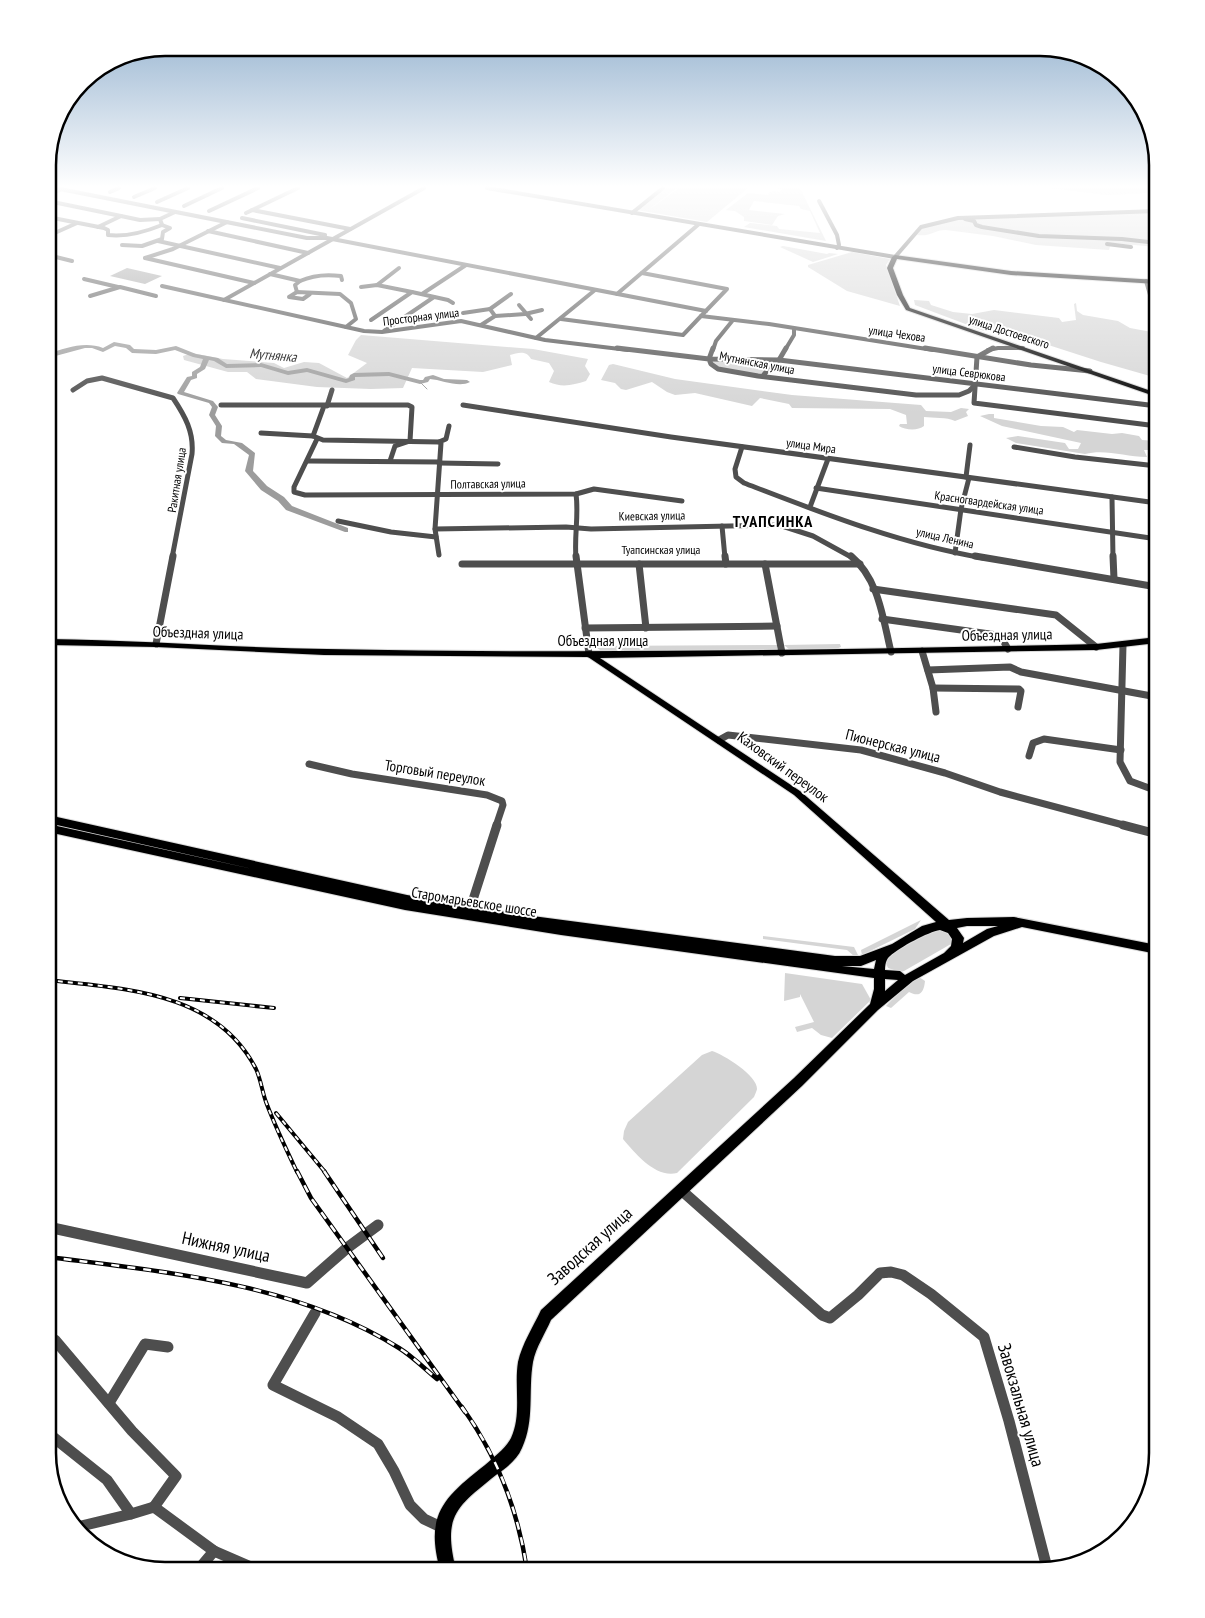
<svg xmlns="http://www.w3.org/2000/svg" width="1205" height="1618" font-family="'PT Sans Narrow',sans-serif">
<style>
.green{fill:#d5d5d5}
.water{fill:#9c9c9c}
.lines{fill:none;stroke-linecap:round;stroke-linejoin:round}
.stream{stroke:#9c9c9c;stroke-width:1}
.river{fill:#9c9c9c;fill-rule:evenodd}
.major-casing{stroke:#dbdbdb;stroke-width:2}
.minor-far4{stroke:#4e4e4e;stroke-width:4}
.minor-far3{stroke:#4e4e4e;stroke-width:5}
.minor-far2{stroke:#4e4e4e;stroke-width:7}
.minor-far1{stroke:#4e4e4e;stroke-width:9}
.minor{stroke:#4e4e4e;stroke-width:11}
.major{fill:#000;fill-rule:evenodd}
.rail-far1-casing{stroke:#000;stroke-width:4}
.rail-casing{stroke:#000;stroke-width:4.5}
.rail-far1{stroke:#fff;stroke-width:2;stroke-dasharray:5;stroke-linecap:butt}
.rail{stroke:#fff;stroke-width:2.5;stroke-dasharray:8;stroke-linecap:butt}
.labels{text-anchor:middle;stroke-width:4;stroke-linejoin:round;paint-order:stroke}
.far-street-label{font-size:12px;fill:#000;stroke:#fff}
.far-water-label{font-size:14px;font-style:italic;fill:#3d3d3d;stroke:#fff}
.street-label{font-size:15px;fill:#000;stroke:#fff}
.far-district-label{font-size:16px;font-weight:bold;letter-spacing:1px;fill:#000;stroke:#fff}
.near-street-label{font-size:18px;fill:#000;stroke:#fff}
.rim{fill:none;stroke:#000;stroke-width:2.5}
</style>
<rect width="100%" height="100%" fill="#fff"/>
<g class="green">
<path d="M665,188H677L647,211L679,188H748L707,222L637,210Z"/>
<path d="M777,188H800L826,241L744,227L750,223L777,226L779,229L820,233L810,211L801,209L799,206L754,201L749,210L785,214L778,216L772,225L744,221V217L735,211L726,210L748,193L768,195L769,194L768,193L773,191L780,192L782,189Z"/>
<path d="M1049,188H1147V193L1107,195Z"/>
<path d="M1157,212V247L1111,243L1109,250L1036,245L993,236L946,230C933,230 931,237 917,235L922,228L927,226L967,218Z"/>
<path d="M783,246L827,254L829,253L838,254L813,262L780,247Z"/>
<path d="M852,252L890,259L886,265L900,306L847,291L808,267V265Z"/>
<path d="M914,300L929,301L931,305L953,312L972,314L994,310L1059,318L1062,322L1076,320L1074,304L1076,303L1077,311L1083,315L1118,321L1130,328L1157,333V378L1101,362L1033,340L1000,327L984,331L915,305Z"/>
<path d="M361,335L533,349L588,359L585,366L590,374L586,381C573,385 562,388 549,382L554,371L549,363L531,359C526,350 518,353 510,355L512,365L483,372L412,368L403,388L371,389L317,387L256,379L247,372H228L184,360L183,356L192,353L223,359L274,363L284,368L304,362L319,363L347,378L367,363L348,355L356,340Z"/>
<path d="M711,360L772,362L761,375L716,367Z"/>
<path d="M613,364L675,379L792,395L921,405L926,411L951,412L961,408L969,409L966,412L968,416L955,421C947,417 933,418 924,417V426C918,431 905,430 899,426L900,424H907L906,415L890,409L792,408L789,404L760,398L752,406L695,393L675,395L667,392L652,382L626,390L621,389L615,383L601,380L609,365Z"/>
<path d="M989,414H994V418L1041,426L1063,427L1074,432L1077,430L1112,434L1122,433L1139,436L1142,440L1157,441V450H1144L1147,457C1125,457 1106,449 1085,454L1016,443L1006,438L1018,436L1065,443L1069,449H1078L1081,443L1002,426L980,416Z"/>
<path d="M840,644L841,647L836,649L790,650L784,645Z"/>
<path d="M777,645V649L774,650L602,651L593,646Z"/>
<path d="M921,920L915,929L862,955L861,950Z"/>
<path d="M933,931C942,929 949,932 952,940L951,944L904,971L900,972L888,968L885,961L889,955Z"/>
<path d="M763,936L854,947L858,955L854,956L847,950L763,939Z"/>
<path d="M785,973L862,984L871,1000L832,1038L821,1035L812,1028L797,1032L795,1027L814,1022L800,994V997L784,1001Z"/>
<path d="M919,977L925,981C924,992 920,998 909,992L891,1008L886,1006L907,984Z"/>
<path d="M712,1051C723,1054 758,1076 757,1089C757,1090 754,1097 754,1097L677,1173C655,1178 636,1154 623,1139L624,1131L628,1122L702,1055Z"/>
</g>
<path class="water" d="M127,268L162,276L145,284L110,276Z"/>
<g class="lines">
<path class="stream" d="M420,382L427,389"/>
<path class="river" d="M114,342L130,345L134,349L156,350L176,346L196,354L218,358L227,364L261,363L288,371L307,368L346,379L349,378L350,375L354,373L389,372L420,380H423L425,377L433,375L444,379L467,380L470,382C459,388 442,380 430,379L428,382L420,384L389,376L355,377V380L346,383L307,372L288,375L261,367L226,368L214,361L209,360L205,369L197,374V378L191,380L184,392L213,401L218,407L215,415L222,426L221,436L226,440L242,443L255,453L253,471L267,486L284,497L292,506L348,528V532H345L286,510L278,501L261,490L245,471L249,455L234,444L222,443L215,436L216,426L209,415L212,407L209,403L178,394L177,393L187,377L192,376V372L200,367L203,359L193,357L175,350L156,354L132,353L126,348L115,346L103,352L92,348H85L48,358V354C65,348 85,341 103,348Z"/>
<defs>
<g id="major">
<path d="M895,255L1011,271L1157,280V284L1011,275L897,259L893,268L903,295L910,308L1157,393V397L906,310L897,295L887,268L892,257Z"/>
<path d="M1157,637V643L1096,650L600,658L800,791L949,920L967,918L1014,917L1157,945V954L1022,927L994,936L913,981L878,1010L802,1086L551,1320C545,1334 536,1347 533,1362C528,1391 535,1420 522,1448C517,1460 506,1468 496,1475C455,1508 443,1516 456,1570H440C425,1515 443,1498 485,1465C494,1457 505,1449 511,1438C522,1415 514,1386 518,1362C522,1344 533,1327 541,1310L794,1078L870,1004L874,989V978L561,935L405,910L48,832V824L275,874L48,823V815L407,895L525,915L835,956H860L892,944L922,926L936,922L794,795L588,657L324,655L156,647L48,645V639C141,640 234,648 327,649C583,654 840,650 1096,644ZM967,926H998L987,929L963,943L964,938L957,928ZM940,930L948,933L952,939L951,946L944,953L905,975L900,971L885,970C885,965 886,959 890,956C900,947 928,932 940,930ZM876,960L874,969L842,966H861ZM885,979L898,980L885,991Z"/>
</g>
</defs>
<use href="#major" class="major-casing"/>
<g class="minor-far4">
<path d="M55,188L307,238H327L706,311"/>
<path d="M487,188L895,257L921,227L958,218L1157,211"/>
<path d="M110,192L119,188"/>
<path d="M48,195L62,189"/>
<path d="M134,197L155,188"/>
<path d="M48,201L121,216L98,227"/>
<path d="M819,201L837,235L839,245L837,248"/>
<path d="M157,202L188,188"/>
<path d="M184,206L222,188"/>
<path d="M252,210L350,229"/>
<path d="M209,211L258,188"/>
<path d="M246,213L298,188"/>
<path d="M632,213L663,188"/>
<path d="M121,216L140,220L160,219"/>
<path d="M48,217L104,228L108,230V235C126,237 145,232 162,225"/>
<path d="M242,218L325,235"/>
<path d="M965,219L974,221L976,225L982,227L1039,236L1122,239L1157,243"/>
<path d="M208,231L308,253"/>
<path d="M48,236L77,223"/>
<path d="M158,241L280,268"/>
<path d="M1107,244L1131,247"/>
<path d="M122,245L142,246L162,239L163,232L170,228L162,225L160,219L175,212"/>
<path d="M48,255L72,261"/>
<path d="M145,258L254,283"/>
<path d="M145,258L173,249L227,222"/>
<path d="M642,273L727,289L701,316L769,324L933,350"/>
<path d="M270,274L300,281L295,285L297,292"/>
<path d="M84,279L118,287"/>
<path d="M300,281C313,275 326,274 341,276L342,280"/>
<path d="M1146,281L1157,319"/>
<path d="M377,285L399,268"/>
<path d="M162,286L364,331L382,332L461,321L545,340L628,350"/>
<path d="M361,287L377,285L412,292"/>
<path d="M310,294L303,299L289,297L297,292L340,294L351,303L356,319L346,327"/>
<path d="M422,294L466,265"/>
<path d="M617,294L699,224"/>
<path d="M90,296L120,287L156,296"/>
<path d="M224,300L424,188"/>
<path d="M519,305L531,319"/>
<path d="M463,313L490,309"/>
<path d="M495,316L490,309L511,294"/>
<path d="M561,319L683,335L701,316"/>
<path d="M371,320L412,292L448,300L453,303"/>
<path d="M481,325L495,316L525,314L542,310"/>
<path d="M384,331L434,297"/>
<path d="M536,338L595,290"/>
<path d="M713,350L716,341L733,320"/>
<path d="M785,350L794,335V329"/>
<path d="M988,350L998,348H1023"/>
</g>
<g class="minor-far3">
<path d="M617,348L709,359L711,364L718,369L758,376L916,395H959L969,391L975,385"/>
<path d="M713,348L709,359L779,360L1157,406"/>
<path d="M925,348L1031,365L1090,371"/>
<path d="M993,348L977,357L974,403L1157,426"/>
<path d="M779,360L786,348"/>
<path d="M763,376L774,361"/>
<path d="M73,390L87,381L102,378L173,398C185,416 194,432 192,454L172,558"/>
<path d="M221,405H408L412,407L410,441L395,446L390,461"/>
<path d="M463,405L671,437L1157,503"/>
<path d="M327,406L332,390"/>
<path d="M261,433L313,436L323,440L439,442"/>
<path d="M313,436L324,406"/>
<path d="M317,439L294,487V492L305,495L576,494L594,489L682,501"/>
<path d="M742,447L735,469L736,477L744,483C822,513 900,544 983,558"/>
<path d="M1014,447L1075,457L1157,466"/>
<path d="M308,461L440,462"/>
<path d="M439,463L498,464"/>
<path d="M966,477L970,445"/>
<path d="M816,488L1157,539"/>
<path d="M576,494C579,515 574,536 576,558"/>
<path d="M1112,497L1113,558"/>
<path d="M810,507L828,459"/>
<path d="M338,521L391,532L436,537"/>
<path d="M722,526L725,558"/>
<path d="M435,529L566,527L591,529L779,525L813,536L853,558"/>
<path d="M955,553L961,509L969,478"/>
<path d="M439,555L435,529L441,443L439,442L446,439L449,426"/>
</g>
<g class="minor-far2">
<path d="M576,556L589,654"/>
<path d="M725,556L726,564"/>
<path d="M851,556C879,579 883,619 891,652"/>
<path d="M975,556L1157,587"/>
<path d="M1113,556L1114,579"/>
<path d="M462,564H860"/>
<path d="M639,564L646,628"/>
<path d="M765,564L782,653"/>
<path d="M873,589L1056,615L1096,647"/>
<path d="M882,619L997,635L1001,637L1008,649"/>
<path d="M585,628L777,626"/>
<path d="M156,644L173,556"/>
<path d="M1123,645L1120,762L1130,781L1157,791"/>
<path d="M922,651L933,688L936,712"/>
<path d="M928,670L1010,667L1021,672L1157,697"/>
<path d="M933,688L1019,689L1021,691L1018,707"/>
<path d="M719,740L728,735L861,750L945,773L1000,792L1127,826"/>
<path d="M1029,756L1033,743L1044,739L1121,750"/>
<path d="M309,764L352,774L487,795L502,801L503,805L496,826"/>
</g>
<g class="minor-far1">
<path d="M1123,825L1157,834"/>
<path d="M470,909L497,825"/>
</g>
<g class="minor">
<path d="M681,1190L822,1315L830,1318L858,1295L880,1273L891,1272L903,1275L931,1294L984,1337L1009,1421L1047,1568"/>
<path d="M48,1227L307,1283L347,1248L378,1225"/>
<path d="M315,1313L273,1385L338,1417L378,1444L394,1471L410,1505L424,1519L441,1527"/>
<path d="M48,1338L55,1340L132,1431L176,1476L154,1507"/>
<path d="M109,1403L145,1344L168,1347"/>
<path d="M48,1433L107,1480L131,1514L154,1507L214,1551L258,1570"/>
<path d="M77,1527L131,1514"/>
<path d="M198,1570L214,1551"/>
</g>
<use href="#major" class="major"/>
<defs>
<g id="rail-far1">
<path d="M48,980C124,989 216,991 256,1069C261,1080 262,1091 266,1102C275,1126 286,1149 297,1172"/>
<path d="M180,998L274,1008"/>
<path d="M276,1113L325,1172"/>
</g>
<g id="rail">
<path d="M297,1171L311,1198L465,1412"/>
<path d="M324,1171L383,1258"/>
<path d="M48,1257C166,1272 295,1283 399,1348C412,1356 425,1369 437,1379"/>
<path d="M462,1407C498,1457 518,1510 527,1570"/>
</g>
</defs>
<use href="#rail-far1" class="rail-far1-casing"/>
<use href="#rail" class="rail-casing"/>
<use href="#rail-far1" class="rail-far1"/>
<use href="#rail" class="rail"/>
</g>
<linearGradient id="sky" x2="0" y2="1"><stop stop-color="#89aaca"/><stop offset="0.45" stop-color="#fff"/><stop offset="1" stop-color="#fff" stop-opacity="0"/></linearGradient>
<rect width="1205" height="414" fill="url(#sky)"/>
<g class="labels">
<g class="far-street-label">
<text transform="translate(421 317) rotate(-7)" y="4">Просторная улица</text>
<text transform="translate(1009 332) rotate(18)" y="4">улица Достоевского</text>
<text transform="translate(897 334) rotate(8)" y="4">улица Чехова</text>
<text transform="translate(757 363) rotate(11)" y="4">Мутнянская улица</text>
<text transform="translate(969 373) rotate(7)" y="4">улица Севрюкова</text>
<text transform="translate(811 446) rotate(8)" y="4">улица Мира</text>
<text transform="translate(177 480) rotate(-81)" y="4">Ракитная улица</text>
<text transform="translate(488 484) rotate(-1)" y="4">Полтавская улица</text>
<text transform="translate(989 503) rotate(8)" y="4">Красногвардейская улица</text>
<text transform="translate(652 516) rotate(-1)" y="4">Киевская улица</text>
<text transform="translate(945 538) rotate(13)" y="4">улица Ленина</text>
<text x="661" y="554">Туапсинская улица</text>
</g>
<g class="far-water-label">
<text transform="translate(273 355) rotate(5)" y="5">Мутнянка</text>
</g>
<g class="street-label">
<text transform="translate(198 633) rotate(2)" y="5">Объездная улица</text>
<text transform="translate(1007 635) rotate(-1)" y="5">Объездная улица</text>
<text x="603" y="646">Объездная улица</text>
<text transform="translate(893 746) rotate(14)" y="5">Пионерская улица</text>
<text transform="translate(783 767) rotate(36)" y="5">Каховский переулок</text>
<text transform="translate(435 773) rotate(9)" y="5">Торговый переулок</text>
<text transform="translate(474 902) rotate(9)" y="5">Старомарьевское шоссе</text>
</g>
<g class="far-district-label">
<text x="773" y="527">ТУАПСИНКА</text>
</g>
<g class="near-street-label">
<text transform="translate(590 1246) rotate(-42)" y="6">Заводская улица</text>
<text transform="translate(226 1247) rotate(12)" y="6">Нижняя улица</text>
<text transform="translate(1021 1405) rotate(74)" y="6">Завокзальная улица</text>
</g>
</g>
<path d="M0 0H1205V1618H0ZM165 56H1040A109 109 0 0 1 1149 165V1453A109 109 0 0 1 1040 1562H165A109 109 0 0 1 56 1453V165A109 109 0 0 1 165 56Z" fill="#fff" fill-rule="evenodd"/>
<path class="rim" d="M165 56H1040A109 109 0 0 1 1149 165V1453A109 109 0 0 1 1040 1562H165A109 109 0 0 1 56 1453V165A109 109 0 0 1 165 56Z"/>
</svg>
